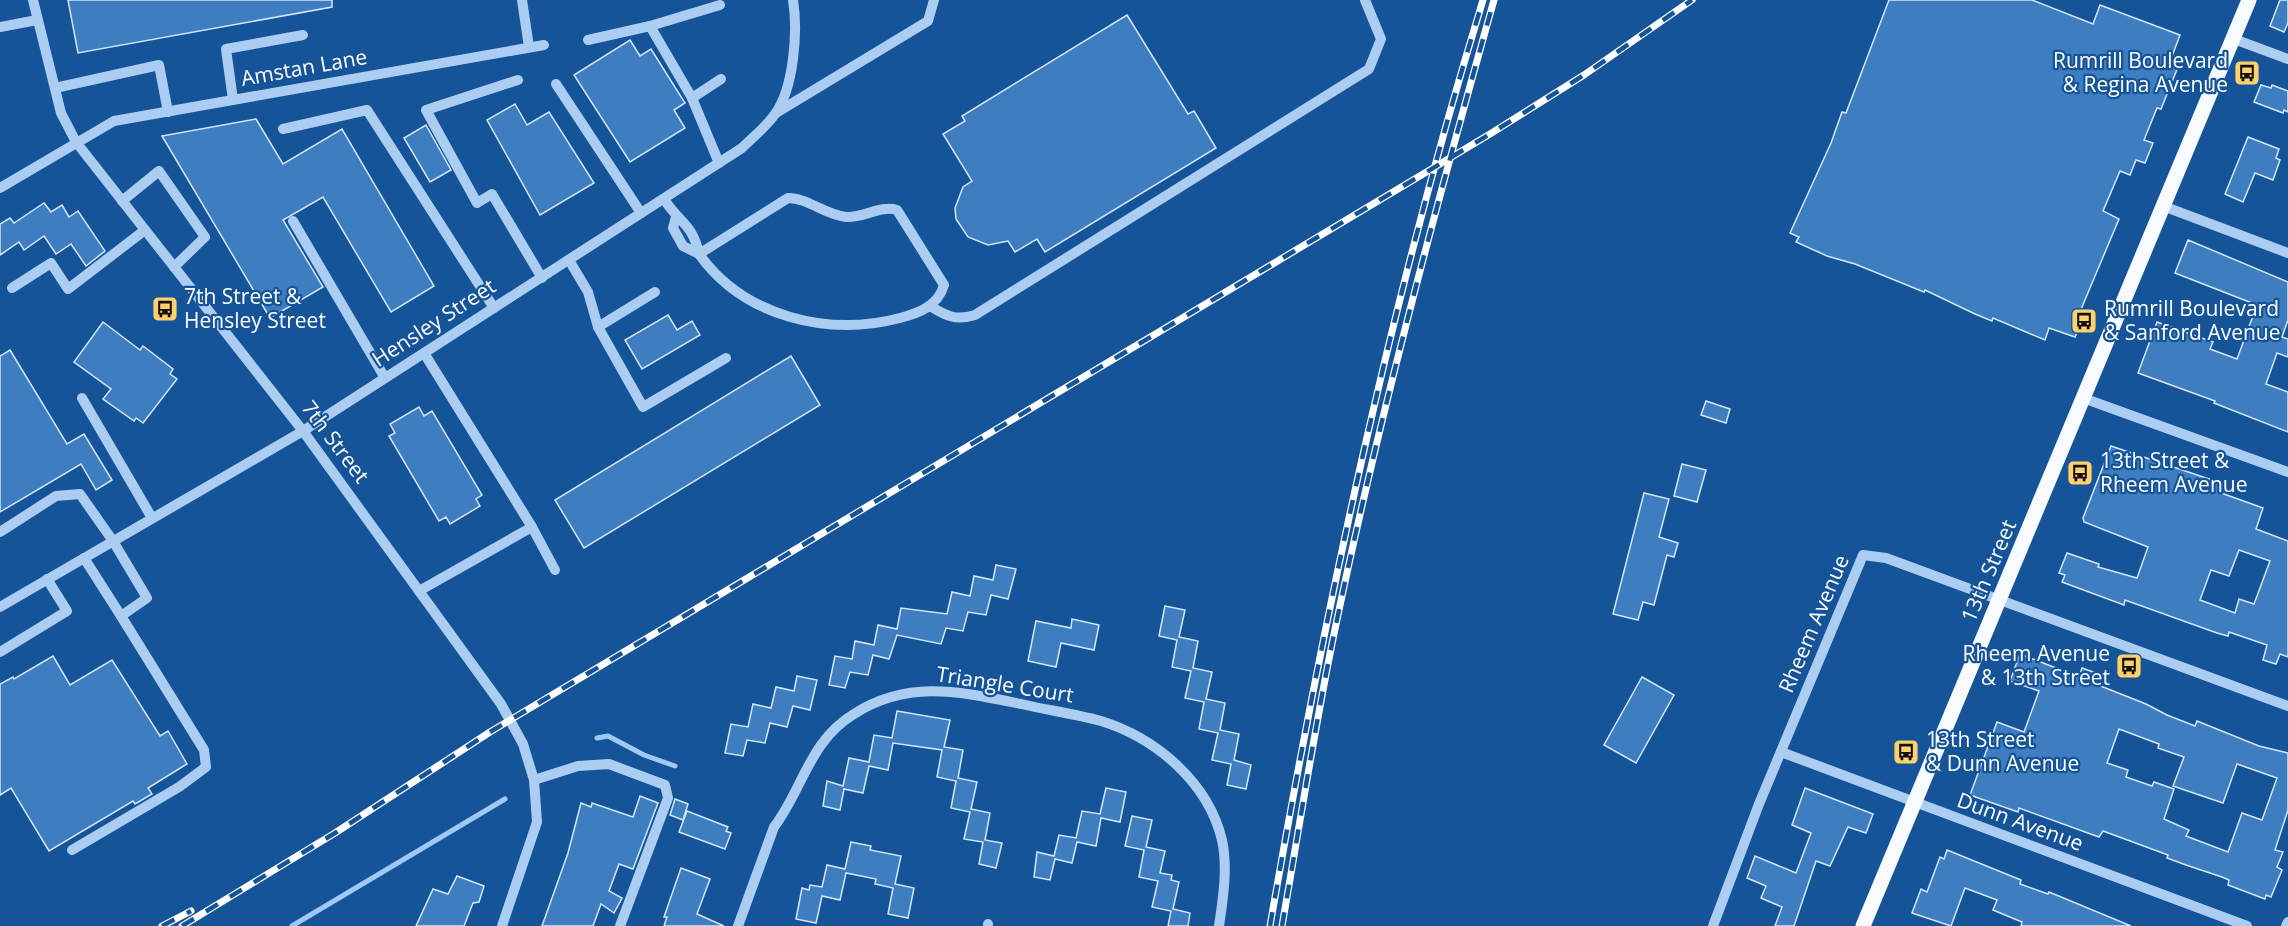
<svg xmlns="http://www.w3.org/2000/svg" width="2288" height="926" font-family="'Open Sans',sans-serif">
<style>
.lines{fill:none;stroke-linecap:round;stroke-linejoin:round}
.stream{stroke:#9ec9f5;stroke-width:5}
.building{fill:#3f7dc1;stroke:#d3e7fc;stroke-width:1.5;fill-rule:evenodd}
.minor{stroke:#abcdf2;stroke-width:10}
.major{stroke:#f7faff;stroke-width:15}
.rail-casing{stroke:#fff;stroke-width:7}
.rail{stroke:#16549a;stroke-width:4.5;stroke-dasharray:14;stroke-linecap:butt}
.labels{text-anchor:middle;stroke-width:4.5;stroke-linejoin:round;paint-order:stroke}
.poi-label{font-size:21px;fill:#fff;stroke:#16549a;text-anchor:start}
.street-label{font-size:21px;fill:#fff;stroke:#16549a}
</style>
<rect width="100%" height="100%" fill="#16549a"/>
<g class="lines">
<g class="stream">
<path d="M597,738L608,736L644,755L675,766"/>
<path d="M292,926L505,799"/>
</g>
</g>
<g class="building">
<path d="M68,0H332V7L78,53Z"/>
<path d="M1889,0H2032L2093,24L2100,5L2180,35L2171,59L2180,62L2161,109L2157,108L2144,140L2153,143L2145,163L2136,160L2130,175L2120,171L2103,211L2119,219L2082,307L2079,320L2082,321L2075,337L2049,328L2045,340L1993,318L1992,321L1975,314L1925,290L1924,292L1855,264L1827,256L1796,242L1799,237L1790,233L1831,143L1842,112L1846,113Z"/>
<path d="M2280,0H2288V23L2284,32L2270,26Z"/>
<path d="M1127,15L1188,114L1194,111L1216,148L1045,252L1037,239L1015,252L1008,241L988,245L968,237L956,219L955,208L963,187L972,181L943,134L965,121L962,116Z"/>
<path d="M630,40L640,56L651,49L685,103L674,110L685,128L630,162L574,75Z"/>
<path d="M2261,85L2271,88L2272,85L2288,91V112L2284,110L2283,113L2254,102Z"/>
<path d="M515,104L527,125L549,112L594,183L540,215L487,120Z"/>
<path d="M256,119L283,164L342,129L434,286L391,312L323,197L283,220L323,287L270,318L162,136Z"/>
<path d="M426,125L451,170L430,182L404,138Z"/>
<path d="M2248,137L2279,149L2276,158L2280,160L2273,180L2255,173L2243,202L2225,194Z"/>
<path d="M44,203L51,212L62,205L69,217L78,211L105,251L86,266L71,244L56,254L44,236L24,250L19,242L0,255V224L10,218L14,223Z"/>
<path d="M2188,240L2288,282V320L2282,337L2288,339V357L2277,353L2266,384L2288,392V432L2214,403L2215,401L2138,373L2157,322L2213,342L2210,349L2237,359L2257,305L2175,273Z"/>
<path d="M668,315L677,330L692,321L700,335L642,369L625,340Z"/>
<path d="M103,322L140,350L143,346L173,369L170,374L177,379L143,423L136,418L134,421L103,399L111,389L74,362Z"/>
<path d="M10,350L67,444L84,434L112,480L96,490L81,464L0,512V356Z"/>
<path d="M791,356L820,405L584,548L555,500Z"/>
<path d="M1706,401L1730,409L1726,423L1701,415Z"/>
<path d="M419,407L424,416L432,411L482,495L476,499L480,506L450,524L446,517L439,521L389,436L395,433L390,424Z"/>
<path d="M2111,446L2227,485L2224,494L2263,508L2256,529L2288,541V657L2280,654L2276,664L2263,660L2267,645L2229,632L2228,636L2217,633L2125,600L2124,605L2062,582L2065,575L2059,573L2067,553L2099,564L2098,567L2137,578L2148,547L2084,522L2083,518ZM2239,550L2270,561L2254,604L2239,599L2235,613L2200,600L2211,570L2229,576Z"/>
<path d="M1682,464L1706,470L1697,502L1674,496Z"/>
<path d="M1644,493L1669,499L1659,537L1678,543L1674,557L1667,555L1654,605L1643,602L1638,620L1613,614Z"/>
<path d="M996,565L1016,569L1008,599L991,595L986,615L968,612L963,631L946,628L941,644L897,635L889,659L873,655L868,675L850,672L845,688L829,685L835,656L852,659L855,641L874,645L878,625L897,629L901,608L947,614L952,592L970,596L974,576L993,580Z"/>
<path d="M1165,606L1185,610L1179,637L1198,641L1193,668L1212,672L1206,699L1225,703L1220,730L1239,734L1234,760L1251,765L1246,789L1227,785L1231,764L1212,760L1218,733L1199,729L1204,702L1185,698L1191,671L1172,667L1177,640L1159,636Z"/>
<path d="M1072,619L1099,625L1094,650L1061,643L1056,667L1028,661L1036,621L1071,628Z"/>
<path d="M2020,654L2079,677L2082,668L2096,673L2093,683L2146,704L2167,715L2195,726L2197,721L2259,746L2288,753V810L2275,850L2283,852L2277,867L2282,870L2271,897L2266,895L2265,899L2228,885L2229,880L2222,877L2186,865L2167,858L2168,855L2103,831L2099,837L2019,808L2018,812L1970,795L1997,722L2024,732L2039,691L2010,681ZM2119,729L2159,744L2158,748L2184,757L2173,786L2223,803L2237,764L2277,778L2262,820L2242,813L2228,852L2186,836L2189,830L2164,819L2174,789L2154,782L2152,786L2126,777L2128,770L2107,763Z"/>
<path d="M53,656L70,685L112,660L160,736L168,731L187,764L148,788L152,794L135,804L133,801L49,851L11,788L0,795V684L13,677L14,679Z"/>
<path d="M797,676L817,680L810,710L793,706L787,727L770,723L765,743L747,740L743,756L725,753L731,724L748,727L753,704L771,708L776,687L794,691Z"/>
<path d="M1642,677L1674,695L1636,763L1604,745Z"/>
<path d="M897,711L950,720L944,747L963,750L958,778L977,782L971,809L990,813L985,840L1002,843L996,868L979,864L983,842L964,839L970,812L951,808L956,781L937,777L942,750L893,743L888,770L869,766L863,793L844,789L840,810L823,806L827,781L843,786L849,758L869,762L874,735L892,738Z"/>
<path d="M1106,788L1126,792L1120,822L1101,818L1096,846L1077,842L1072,863L1055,859L1050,880L1034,877L1037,852L1054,856L1059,835L1076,838L1082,811L1100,814Z"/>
<path d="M1805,788L1873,814L1866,833L1848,827L1830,866L1816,861L1794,926H1775L1782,907L1761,898L1766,886L1747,878L1755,856L1796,873L1811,833L1792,825Z"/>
<path d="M640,796L658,803L633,869L619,864L609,891L622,898L614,913L601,904L593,926H542L568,853L581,803L591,807L592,803L633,817Z"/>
<path d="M675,799L688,804L683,820L670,815Z"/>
<path d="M687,811L728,827L726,831L731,833L725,849L679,832Z"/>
<path d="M1132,816L1152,820L1146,847L1165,851L1160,873L1172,875L1171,880L1179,882L1173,909L1190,913L1188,926H1168L1171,911L1152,907L1158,881L1139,877L1144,850L1125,846Z"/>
<path d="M851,842L871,846L870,850L901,856L895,884L914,888L908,918L888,914L893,888L875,884L876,879L846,873L840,900L822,896L816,923L796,919L802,888L809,890L810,885L822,887L827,865L845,869Z"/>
<path d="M1947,850L2021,880L2020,884L2048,894L2049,892L2131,926H2021L2022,922L1993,910L1997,900L1965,888L1951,926L1912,913L1921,889L1927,892L1940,857L1944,859Z"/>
<path d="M681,868L710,879L697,914L724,926H664L667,917H664Z"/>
<path d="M457,876L484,886L479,902L473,903L464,926H416L433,889L448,894Z"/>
</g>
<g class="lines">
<g class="minor">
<path d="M33,0L61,113L76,142L303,431L501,704L523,744L534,780L537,822L502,926"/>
<path d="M522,0L529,47"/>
<path d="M0,27L37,20"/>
<path d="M2234,39L2288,59"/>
<path d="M588,40L650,26"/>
<path d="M518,80L426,110L477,203L492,194L542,278"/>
<path d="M556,84L641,213"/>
<path d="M55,88L159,65L168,112"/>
<path d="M692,98L721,79"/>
<path d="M233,100L226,49L303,35"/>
<path d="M776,113L928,21L934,0"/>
<path d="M283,129L367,110L494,308"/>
<path d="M719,163L692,98L650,26L720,5"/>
<path d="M0,188L114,121L544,45"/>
<path d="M788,198C808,198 825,215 846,217C864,218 880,205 897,210L944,285C938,306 919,313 900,318C828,337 744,317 699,254Z"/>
<path d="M664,199C679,223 693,224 699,254L683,246L673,228L676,217"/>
<path d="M122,201L159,171L205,237L174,267"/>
<path d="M2163,206L2288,253"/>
<path d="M293,221L385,378"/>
<path d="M569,260L588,292L598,327L643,407L726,358"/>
<path d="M12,288L51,263L68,289L145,230"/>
<path d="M930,306C946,316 956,321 975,315L1369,69L1381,39L1365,0"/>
<path d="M598,327L655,292"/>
<path d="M82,398L152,518"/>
<path d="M2083,398L2288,472"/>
<path d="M532,527L555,570"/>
<path d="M0,532L56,496L80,494L113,541L147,598L121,616L84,558"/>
<path d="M419,591L532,527L424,353"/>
<path d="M0,607L303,431L742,148C753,137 767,126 775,114C794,88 798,31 793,0"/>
<path d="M0,652L67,611L47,579"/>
<path d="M1781,752L2247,926"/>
<path d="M534,780L578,766L609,764L665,785L668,798L620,926"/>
<path d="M72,850L179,787L206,767L204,750L121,616"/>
<path d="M738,926L774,827C803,789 809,741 854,714C909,679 961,692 1021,704C1047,710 1075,714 1101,721C1156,738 1208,782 1222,840C1228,868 1223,899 1219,926"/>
<path d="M988,926V924"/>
<path d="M1713,926L1759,804L1863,555L1886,558L2288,706"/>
<path d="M2286,926L2288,922"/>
</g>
<path class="major" d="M1863,926L2249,0"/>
<defs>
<g id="rail">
<path d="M162,926L191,911"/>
<path d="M182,926L335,833L490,732L1490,134L1584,75L1692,0"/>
<path d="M1270,926C1324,614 1390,303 1483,0"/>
<path d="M1282,926C1299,829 1314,731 1334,634C1378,421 1435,210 1494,0"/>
</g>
</defs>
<use href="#rail" class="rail-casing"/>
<use href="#rail" class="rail"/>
</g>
<defs>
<symbol id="bus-square" viewBox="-11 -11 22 22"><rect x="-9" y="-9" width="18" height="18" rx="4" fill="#ffd16d" stroke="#16549a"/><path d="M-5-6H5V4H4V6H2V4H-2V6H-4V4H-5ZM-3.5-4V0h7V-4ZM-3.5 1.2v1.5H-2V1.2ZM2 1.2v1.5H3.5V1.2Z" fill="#111"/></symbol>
</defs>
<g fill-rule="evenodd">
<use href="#bus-square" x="2232" y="58" width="30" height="30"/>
<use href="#bus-square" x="150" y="294" width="30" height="30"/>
<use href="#bus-square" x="2069" y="306" width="30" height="30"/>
<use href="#bus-square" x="2065" y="458" width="30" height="30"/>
<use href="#bus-square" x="2114" y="651" width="30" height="30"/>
<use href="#bus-square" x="1891" y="737" width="30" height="30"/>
</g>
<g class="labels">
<g class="poi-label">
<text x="2228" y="68" text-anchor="end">Rumrill Boulevard<tspan x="2228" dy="24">&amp; Regina Avenue</tspan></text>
<text x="184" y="304">7th Street &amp;<tspan x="184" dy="24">Hensley Street</tspan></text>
<text x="2104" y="316">Rumrill Boulevard<tspan x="2104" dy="24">&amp; Sanford Avenue</tspan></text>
<text x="2100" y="468">13th Street &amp;<tspan x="2100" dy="24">Rheem Avenue</tspan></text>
<text x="2110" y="661" text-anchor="end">Rheem Avenue<tspan x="2110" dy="24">&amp; 13th Street</tspan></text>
<text x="1926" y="747">13th Street<tspan x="1926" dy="24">&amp; Dunn Avenue</tspan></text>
</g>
<g class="street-label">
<text transform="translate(304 68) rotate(-10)" y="7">Amstan Lane</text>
<text transform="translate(434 323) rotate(-33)" y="7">Hensley Street</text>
<text transform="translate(335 442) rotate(53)" y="7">7th Street</text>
<text transform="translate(1989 571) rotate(-67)" y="7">13th Street</text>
<text transform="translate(1814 624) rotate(-67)" y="7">Rheem Avenue</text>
<text transform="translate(1005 685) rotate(9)" y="7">Triangle Court</text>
<text transform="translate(2020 822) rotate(20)" y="7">Dunn Avenue</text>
</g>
</g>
</svg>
